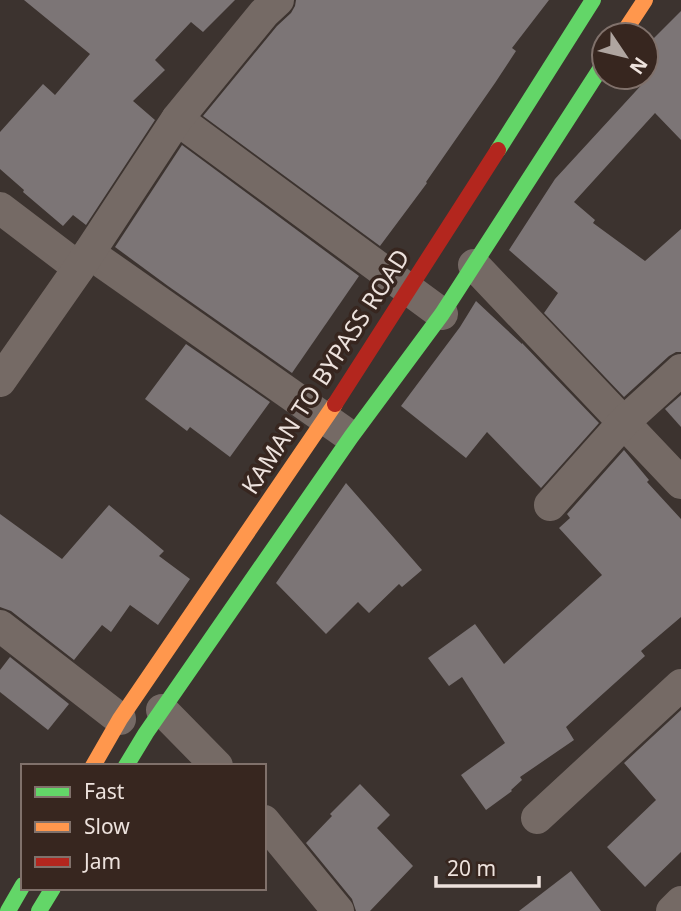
<svg xmlns="http://www.w3.org/2000/svg" width="681" height="911" font-family="'Noto Sans',sans-serif">
<style>
.building{fill:#7c7576}
.lines{fill:none;stroke-linecap:round;stroke-linejoin:round}
.street{stroke:#756a65;stroke-width:32}
.fast{stroke:#63d668;stroke-width:16}
.slow{stroke:#ff974d;stroke-width:16}
.jam{stroke:#b3261e;stroke-width:16}
.labels{text-anchor:middle;stroke-width:7;stroke-linejoin:round;paint-order:stroke}
.street-label{font-size:24px;fill:#ede2dd;stroke:#37261f}
</style>
<rect width="100%" height="100%" fill="#3c332f"/>
<g class="building">
<path d="M24,0H235L203,32L191,22L155,60L165,70L133,101L155,120L86,225L73,215L63,226L23,192L24,190L0,169V132L43,84L55,95L90,54Z"/>
<path d="M296,0H549L512,48L516,51L495,83L426,182L427,183L380,246L203,116L277,26L291,13L295,6Z"/>
<path d="M681,11V140L655,113L574,202L595,220L593,223L645,261L681,229V352H676L669,356L624,397L544,313L558,293L509,250L555,179L646,80V46Z"/>
<path d="M182,145L359,276L292,373L168,286L115,247Z"/>
<path d="M476,301L522,344V343L599,423L541,488L487,432L466,458L401,406L460,327Z"/>
<path d="M186,344L270,402L230,457L190,427L187,431L145,399Z"/>
<path d="M681,395V427L665,409Z"/>
<path d="M624,450L649,480L647,482L681,519V617L641,651L645,656L566,727L574,740L520,777L522,780L511,790L512,791L486,810L461,775L505,743L462,677L449,686L428,658L475,624L504,664L602,575L559,528L570,518L567,514Z"/>
<path d="M346,483L422,570L402,587L399,584L369,613L358,602L326,634L276,583Z"/>
<path d="M109,505L164,551L159,556L190,579L158,625L130,605L111,632L102,625L74,660L11,611L0,607V514L62,559Z"/>
<path d="M10,657L69,704L48,730L0,692V670Z"/>
<path d="M681,710V852L645,887L607,847L656,800L624,763Z"/>
<path d="M360,784L390,815L377,828L413,866L370,911H356L352,899L306,843L332,816L330,814Z"/>
<path d="M571,871L601,911H519Z"/>
</g>
<g class="lines">
<g class="street">
<path d="M177,119L442,314"/>
<path d="M0,208L79,268"/>
<path d="M89,253L344,432"/>
<path d="M474,265L681,483"/>
<path d="M0,381L79,268L177,119L264,13L278,0"/>
<path d="M550,505L624,422L681,370"/>
<path d="M0,626L120,719"/>
<path d="M162,710L217,766"/>
<path d="M537,818L681,685"/>
<path d="M264,821L338,911"/>
<path d="M672,911L681,902"/>
</g>
<g class="fast">
<path d="M498,150L593,0"/>
<path d="M126,766L146,733L351,437L442,314L604,63"/>
<path d="M8,911L23,885"/>
<path d="M39,911L53,888"/>
</g>
<g class="slow">
<path d="M622,35L645,0"/>
<path d="M93,766L120,719L335,404"/>
</g>
<path class="jam" d="M335,404L498,150"/>
</g>
<g class="labels">
<g class="street-label">
<text transform="translate(326 372) rotate(-57)" y="8">KAMAN TO BYPASS ROAD</text>
</g>
</g>
<rect x="21" y="764" width="245" height="126" fill="#37261f" stroke="#80716b" stroke-width="2"/>
<rect x="35" y="787" width="35" height="10" fill="#63d668" stroke="#80716b" stroke-width="2"/>
<text x="84" y="799" font-size="21" fill="#ede2dd">Fast</text>
<rect x="35" y="822" width="35" height="10" fill="#ff974d" stroke="#80716b" stroke-width="2"/>
<text x="84" y="834" font-size="21" fill="#ede2dd">Slow</text>
<rect x="35" y="857" width="35" height="10" fill="#b3261e" stroke="#80716b" stroke-width="2"/>
<text x="84" y="869" font-size="21" fill="#ede2dd">Jam</text>
<g transform="translate(625 56) rotate(125)"><circle r="33" fill="#37261f" stroke="#80716b" stroke-width="2"/>
<path d="M0-5L12 26L0 18L-12 26Z" fill="#afa5a0"/>
<text y="-10" font-size="19" font-weight="bold" text-anchor="middle" fill="#ede2dd">N</text>
</g>
<path d="M436 876v10h103v-10" fill="none" stroke="#ede2dd" stroke-width="3.5"/>
<text x="447" y="876" font-size="21" fill="#ede2dd" stroke="#37261f" stroke-width="5" paint-order="stroke">20 m</text>
</svg>
